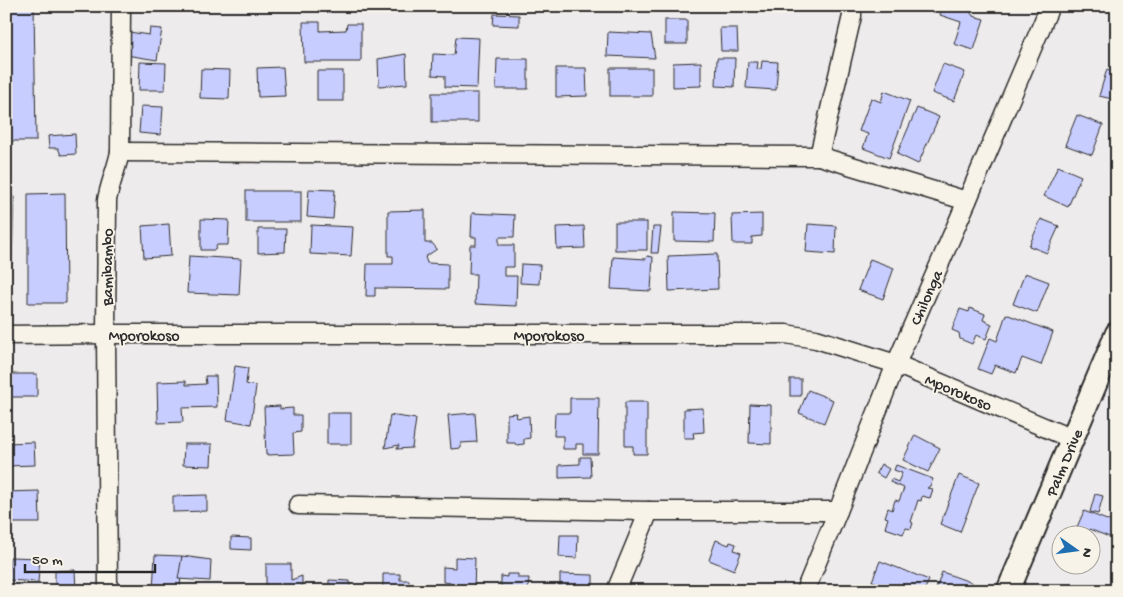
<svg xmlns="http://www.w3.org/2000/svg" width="1123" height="597" font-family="'Gochi Hand',sans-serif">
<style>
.building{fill:#c8cdff;stroke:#2b2b2b}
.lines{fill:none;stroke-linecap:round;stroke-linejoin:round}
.minor-casing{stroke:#2b2b2b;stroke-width:21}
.tertiary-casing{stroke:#2b2b2b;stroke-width:26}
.minor{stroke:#f7f3e8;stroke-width:18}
.tertiary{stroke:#f7f3e8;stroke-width:22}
.labels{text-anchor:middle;stroke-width:4;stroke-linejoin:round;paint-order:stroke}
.street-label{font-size:16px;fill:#2b2b2b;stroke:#f7f3e8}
</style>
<rect width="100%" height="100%" fill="#eeebed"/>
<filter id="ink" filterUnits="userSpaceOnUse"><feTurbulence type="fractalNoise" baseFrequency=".02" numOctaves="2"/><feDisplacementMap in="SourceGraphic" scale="10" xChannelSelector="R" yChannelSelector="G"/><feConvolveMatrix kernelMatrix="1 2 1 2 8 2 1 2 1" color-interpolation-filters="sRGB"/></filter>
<g filter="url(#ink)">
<g class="building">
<path d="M6,6H34L36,141H6Z"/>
<path d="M943,6H959L968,9L973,16L984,19L974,50L954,44L961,22L940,15Z"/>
<path d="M494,14L519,15V26L493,25Z"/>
<rect x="665" y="20" width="22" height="24"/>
<path d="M303,22H320V31L346,30L347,24H361V62H304Z"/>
<path d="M150,28L162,29L157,60L126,55L129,32L149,35Z"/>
<path d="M720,28H737L738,51H721Z"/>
<path d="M608,32L651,34L655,58L607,56Z"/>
<path d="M456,37L479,38L477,88L445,87V76L432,75L433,54L454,55Z"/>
<path d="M406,54L407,84L379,86L378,59Z"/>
<path d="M717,58H735L734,87L716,86Z"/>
<path d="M497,59H528V89H496Z"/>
<path d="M762,61L778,62L776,90L746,88L748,62H758L757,69H761Z"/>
<path d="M140,62L166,63L165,90H139Z"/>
<path d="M701,62V86L673,87V63Z"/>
<path d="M943,64L965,72L954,101L932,93Z"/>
<path d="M283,67L285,96L258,97L257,68Z"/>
<path d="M556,68H586L587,96L556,97Z"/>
<rect x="610" y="68" width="42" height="28"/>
<path d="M201,69L230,70L229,99L200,98Z"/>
<path d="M1107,69L1117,72V100L1099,96Z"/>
<rect x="317" y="71" width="26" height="30"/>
<path d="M884,91L910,101L889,158L863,148L868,134L859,131L871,98L881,102Z"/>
<rect x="432" y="93" width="46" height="29"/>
<path d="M141,106L163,107L161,135L139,133Z"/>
<path d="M917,108L939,117L918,164L897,154Z"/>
<path d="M1077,115L1103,125L1092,155L1065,145Z"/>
<path d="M75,134L76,154L61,155L58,148H49L48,136Z"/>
<path d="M1058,166L1081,176L1068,207L1044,196Z"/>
<path d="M309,189L335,190L333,219L307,217Z"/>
<rect x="246" y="191" width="55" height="31"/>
<path d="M65,193L66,303H28V194Z"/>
<path d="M6,197H14L12,264H6Z"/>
<path d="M425,210V243H432L437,249L425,257L427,263L448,264V289L375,288V296H366L367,264H393V256H388V211Z"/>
<path d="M674,212L715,213L714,242L674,241Z"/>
<path d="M472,213L515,215L514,237H499V245H514V267H504V276H517L516,306L475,304L476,274H469L470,245H476V237H471Z"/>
<path d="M762,214V236L752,237V244H733L732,215Z"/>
<path d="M201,219L229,220L228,245H217L215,250H201Z"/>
<path d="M1041,219L1059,226L1047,253L1029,246Z"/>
<rect x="615" y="222" width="32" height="28"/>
<path d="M169,224L171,256L144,258L142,226Z"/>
<path d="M808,224L836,226L835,254L806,252Z"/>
<path d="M311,225L353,227L351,256L310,254Z"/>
<path d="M584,226L585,248L557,249L556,227Z"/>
<path d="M653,227H661L658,253H651Z"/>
<path d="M258,229H286L285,252L258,253Z"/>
<path d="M717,254L718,289L669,291L668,256Z"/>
<path d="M189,256L241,259L239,295L187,293Z"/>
<path d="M647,256L653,257L651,291L611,289L613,257L646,259Z"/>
<path d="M870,259L894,268L883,299L858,290Z"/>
<path d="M521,264L540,265L539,284L520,283Z"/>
<path d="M1025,273L1049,282L1037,313L1013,304Z"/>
<path d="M970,308L985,314L983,320L992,324L986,339L976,335L972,344L960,339L959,333L952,330L960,309L969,312Z"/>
<path d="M1006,314L1053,332L1041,365L1022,358L1016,373L995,365L991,374L978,369L990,338L997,341Z"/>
<path d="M235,366L248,368L246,384L256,386L251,424L227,420Z"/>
<rect x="7" y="374" width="30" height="23"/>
<path d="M205,376H216L217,407L182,408L183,422L158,423L157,382L186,381V385L206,384Z"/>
<rect x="790" y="379" width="11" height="17"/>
<path d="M808,390L833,400L824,423L799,413Z"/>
<path d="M570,398H599L598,454H583V444H576V449H563V436H554L555,413H570Z"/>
<path d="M625,402H647V454H633V446H625Z"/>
<path d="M750,404L771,405V444L749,443Z"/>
<path d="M280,406V409L293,408V415H301V432L293,433L294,454L266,455L264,407Z"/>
<path d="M703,408L704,432L693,433L694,438H684V409Z"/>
<rect x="327" y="413" width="24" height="31"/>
<path d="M475,413L477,442L461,443V448L451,449L448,415Z"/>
<path d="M517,413L516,418L529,416L530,438L524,439V444L516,445L515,443H507V414Z"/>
<path d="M390,415L416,419L412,448L397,449L399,445L385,448Z"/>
<path d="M915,435L940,448L928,472L903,460Z"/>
<path d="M34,442L35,465L7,466V443Z"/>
<path d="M184,444H212L211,466L183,465Z"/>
<path d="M580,457H590L591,477L559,478V465L580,464Z"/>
<path d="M881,464L889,469L884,478L876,473Z"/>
<path d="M896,465L933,479L930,486L927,488L933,489L930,498L922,496L921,501L918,500L911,522L913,523L911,529L906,528L903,534L885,528L888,518L885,517L888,508L892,510L895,500L899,501L904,488L890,482L891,479L898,482L902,473L894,470Z"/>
<path d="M959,475L979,483L960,532L940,524Z"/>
<path d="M39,491L40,523H6V492Z"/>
<path d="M1095,494L1103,496L1098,514L1090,512Z"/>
<path d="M207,495V511L173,512V496Z"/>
<path d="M1084,511L1117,524V540L1089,529L1087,534H1074Z"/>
<path d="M560,535H578L577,558L559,557Z"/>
<path d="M231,537L251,538V550L231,549Z"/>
<path d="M716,540L729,545L730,542L736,544L734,550L741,553L734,570L709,560Z"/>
<path d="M155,555L182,556L180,591L153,590Z"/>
<path d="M182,556L211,560L210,581L178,579Z"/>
<path d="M10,557L40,558L38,582L8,580Z"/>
<path d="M455,557L475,558L474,591H450L451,583L443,582V567L455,568Z"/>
<path d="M880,561L929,580L924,591H897L872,581Z"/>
<path d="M266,564H291V580L302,576V591H266Z"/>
<path d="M75,570L76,591H55V571Z"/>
<path d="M942,572L973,583L970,591H938V589H936Z"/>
<path d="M383,574H400V580H409V591H383Z"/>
<path d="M507,574H518V578H529L528,591H501V576L507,577Z"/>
<path d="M560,574L593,575V591H560Z"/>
<path d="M329,580L350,581V591H329Z"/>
</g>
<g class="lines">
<defs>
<g id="minor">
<path d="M120,152L819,156L967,201"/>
<path d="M819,156L852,16V6"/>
<path d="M6,335L106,334H786L816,339L896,364L1072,439"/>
<path d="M298,505L649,511H838"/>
<path d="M108,591L106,334L107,200C110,183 117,168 120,152L121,6"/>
<path d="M616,591L649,511"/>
<path d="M805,591L838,511L896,364L967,201L1050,6"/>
</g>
<path id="tertiary" d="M1008,591L1117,333"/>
</defs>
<use href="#minor" class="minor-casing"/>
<use href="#tertiary" class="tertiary-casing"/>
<use href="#minor" class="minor"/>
<use href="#tertiary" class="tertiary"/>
</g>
</g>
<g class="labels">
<g class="street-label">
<text transform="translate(106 267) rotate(-90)" y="6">Bamibambo</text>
<text transform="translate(925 297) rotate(-66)" y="6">Chilonga</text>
<text x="144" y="340">Mporokoso</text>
<text x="549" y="340">Mporokoso</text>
<text transform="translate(959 391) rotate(23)" y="6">Mporokoso</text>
<text transform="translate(1063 462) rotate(-67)" y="6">Palm Drive</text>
</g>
</g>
<rect width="1123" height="597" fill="none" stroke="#f7f3e8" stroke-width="25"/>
<rect x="12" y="12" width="1098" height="572" fill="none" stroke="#2b2b2b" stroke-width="2" filter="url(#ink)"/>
<g transform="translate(1076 550) rotate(104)"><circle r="24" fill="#f7f3e8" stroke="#a5a39c"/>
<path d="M0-4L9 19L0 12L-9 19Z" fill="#1f6fb2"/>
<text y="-8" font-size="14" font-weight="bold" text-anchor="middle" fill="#2b2b2b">N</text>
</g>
<path d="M25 564v8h130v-8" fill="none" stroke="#2b2b2b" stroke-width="2.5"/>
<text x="32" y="564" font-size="15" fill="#2b2b2b" stroke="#f7f3e8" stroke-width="4" paint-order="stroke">50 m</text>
</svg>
